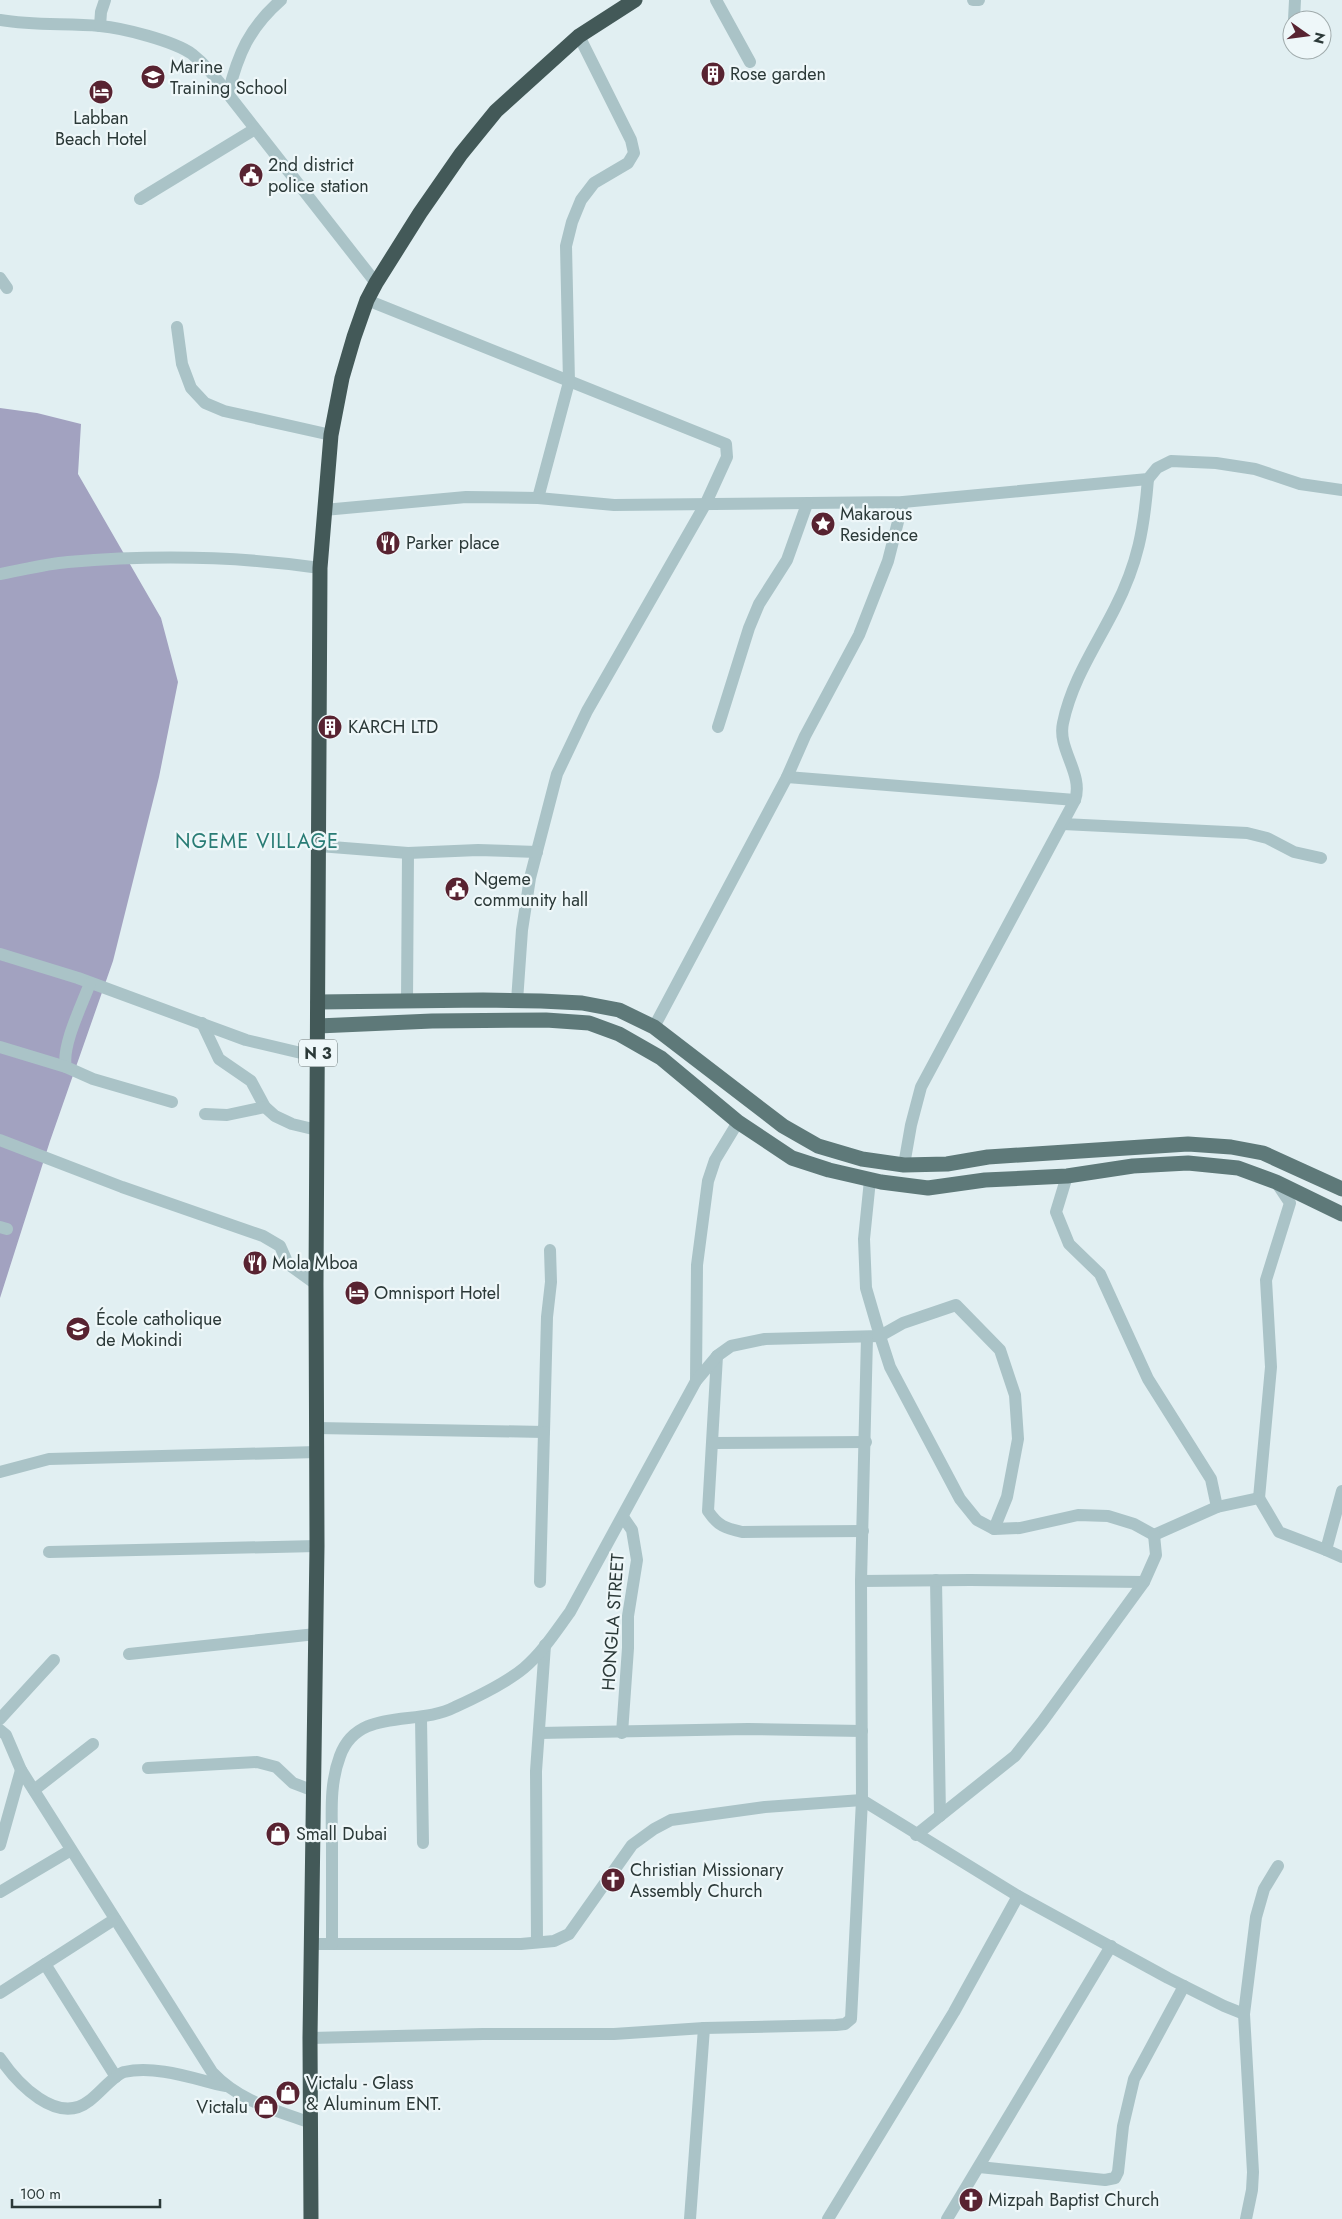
<svg xmlns="http://www.w3.org/2000/svg" width="1342" height="2219" font-family="Jost,sans-serif">
<style>
.green{fill:#a2a2c0}
.lines{fill:none;stroke-linecap:round;stroke-linejoin:round}
.minor{stroke:#aac3c7;stroke-width:12}
.major{stroke:#5e7979;stroke-width:15}
.highway{stroke:#435958;stroke-width:15}
.labels{text-anchor:middle;stroke-width:4.5;stroke-linejoin:round;paint-order:stroke}
.shield{fill:#eef7f9;stroke:#667272;stroke-width:1}
.shield-label{font-size:16px;font-weight:bold;fill:#2b3938}
.poi-label{font-size:18px;fill:#2b3938;stroke:#eef7f9;text-anchor:start}
.street-label{font-size:18px;fill:#2b3938;stroke:#eef7f9}
.quarter-label{font-size:20px;letter-spacing:1px;fill:#297c75;stroke:#eef7f9}
</style>
<rect width="100%" height="100%" fill="#e1eff2"/>
<path class="green" d="M0,408L37,413L81,424L78,474L161,618L178,682L159,777L113,961L50,1141L0,1298Z"/>
<g class="lines">
<g class="minor">
<path d="M281,0C249,28 238,54 228,94L376,283"/>
<path d="M716,0L750,62"/>
<path d="M973,0H979"/>
<path d="M0,20C33,26 66,23 100,26C123,28 174,41 192,54C206,65 218,80 228,94"/>
<path d="M1294,20L1295,0"/>
<path d="M100,26L101,12L105,0"/>
<path d="M140,199L255,129"/>
<path d="M0,278L7,288"/>
<path d="M367,300L726,444L727,457L706,503L587,711L557,774L530,878L522,930L517,1001"/>
<path d="M177,327L182,364L191,388L205,403L224,411L331,435"/>
<path d="M538,498L569,382L566,246L572,222L581,200L594,183L628,163L634,153L631,140L579,36"/>
<path d="M324,510L466,497L538,498L614,505L903,502L1148,479L1157,468L1171,461L1216,463L1255,469L1300,484L1342,490"/>
<path d="M0,574C22,570 45,564 68,562C151,555 237,556 320,568"/>
<path d="M718,727L749,628L759,604L787,560L807,504"/>
<path d="M787,777L1075,800"/>
<path d="M1063,824L1247,833L1267,838L1294,852L1321,858"/>
<path d="M319,846L408,853L478,850L537,852"/>
<path d="M0,954L78,978L246,1040L318,1057"/>
<path d="M90,983C83,1003 61,1046 66,1067L93,1079L172,1102"/>
<path d="M407,1001L408,853"/>
<path d="M202,1023L219,1059L251,1081L265,1107L275,1116L292,1124L317,1130"/>
<path d="M654,1027L787,777L805,736L859,635L888,561L903,502"/>
<path d="M0,1047L66,1067"/>
<path d="M205,1114L227,1115L265,1107"/>
<path d="M0,1140L122,1187L263,1236L280,1246L288,1264L316,1284"/>
<path d="M904,1165L911,1125L921,1087L1075,800C1084,774 1057,749 1063,723C1072,680 1096,646 1115,608C1138,563 1144,529 1148,479"/>
<path d="M1067,1176L1056,1212L1069,1244L1100,1274L1148,1379L1211,1479L1217,1507"/>
<path d="M870,1180L864,1239L866,1288L880,1336L890,1367L960,1499L977,1520L994,1529L1020,1528L1078,1515L1108,1516L1134,1524L1154,1535"/>
<path d="M0,1227L7,1229"/>
<path d="M717,1356L708,1511C718,1526 725,1528 742,1532L863,1531"/>
<path d="M696,1381L697,1265L708,1181L715,1160L738,1122"/>
<path d="M317,1428L544,1432L547,1317L551,1282L550,1250"/>
<path d="M713,1443L866,1442"/>
<path d="M0,1472L49,1459L317,1452"/>
<path d="M1342,1491L1326,1550L1342,1557"/>
<path d="M1259,1498L1271,1367L1266,1280L1290,1203L1276,1182"/>
<path d="M1154,1535L1217,1507L1259,1498L1279,1532L1326,1550"/>
<path d="M49,1552L317,1546"/>
<path d="M936,1580L940,1816"/>
<path d="M861,1581L970,1580L1144,1582"/>
<path d="M540,1582L544,1432"/>
<path d="M129,1654L316,1634"/>
<path d="M421,1718L423,1843"/>
<path d="M0,1719L54,1660"/>
<path d="M0,1730L6,1735L21,1770L212,2072C239,2101 275,2110 311,2123"/>
<path d="M539,1733L748,1729L862,1731"/>
<path d="M622,1733L628,1648V1616L637,1560L632,1530L623,1517"/>
<path d="M148,1768L257,1762L276,1767L293,1783L314,1791"/>
<path d="M34,1790L93,1744"/>
<path d="M916,1835L1015,1756L1042,1722L1144,1582L1156,1555L1154,1535"/>
<path d="M0,1845L21,1770"/>
<path d="M0,1892L71,1850"/>
<path d="M537,1942L536,1771L545,1645"/>
<path d="M313,1944H521L554,1941L569,1934L632,1845L654,1829L671,1820L765,1807L862,1800L1018,1896L1168,1978L1224,2006L1244,2014"/>
<path d="M332,1944C332,1912 332,1879 332,1846C332,1815 329,1785 340,1756C358,1706 417,1727 455,1707C477,1697 506,1683 524,1668C542,1653 556,1631 570,1612L696,1381L717,1356L731,1346L765,1339L880,1336L903,1323L956,1305L1000,1350L1015,1395L1018,1439L1007,1497L994,1529"/>
<path d="M45,1964L116,2077"/>
<path d="M0,1993L115,1919"/>
<path d="M310,2038L483,2034H614L704,2028L836,2025L845,2024L851,2019L862,1800L861,1581L867,1337"/>
<path d="M0,2058C17,2083 57,2126 89,2101C99,2094 114,2075 124,2072C157,2065 194,2079 225,2086"/>
<path d="M979,2167L1105,2180L1115,2178L1118,2172L1123,2126L1134,2079L1184,1986"/>
<path d="M690,2219L704,2028"/>
<path d="M828,2219L954,2012L1018,1896"/>
<path d="M947,2219L1111,1946"/>
<path d="M1246,2219L1252,2190L1253,2172L1244,2014L1256,1917L1264,1889L1278,1866"/>
</g>
<g class="major">
<path d="M318,1002L483,1000L541,1001L582,1003L619,1010L654,1027L783,1126L818,1146L862,1159L904,1165L947,1164L988,1157L1188,1144L1231,1147L1263,1153L1342,1189"/>
<path d="M318,1026L432,1021L546,1020L589,1023L619,1034L661,1058L738,1122L792,1158L829,1170L881,1182L928,1188L985,1180L1067,1176L1133,1166L1188,1163L1238,1168L1276,1182L1342,1214"/>
</g>
<path class="highway" d="M311,2219L310,2038L317,1546L316,1284L320,568L331,435L342,378L354,337L367,300L376,283L420,213L461,154L496,111L579,36L635,0"/>
</g>
<defs>
<symbol id="building-disc" viewBox="-11 -11 22 22"><circle r="9.5" fill="#582331" stroke="#eef7f9"/><path d="M-4-6H4V6H1V3H-1V6H-4ZM-2.5-4.3h1.7v1.8h-1.7ZM.8-4.3h1.7v1.8H.8ZM-2.5-1h1.7V.8h-1.7ZM.8-1h1.7V.8H.8Z" fill="#fff"/></symbol>
<symbol id="school-disc" viewBox="-11 -11 22 22"><circle r="9.5" fill="#582331" stroke="#eef7f9"/><path d="M0-5L7-2L0 1L-7-2ZM-4 1L0 2.5L4 1V4Q0 6-4 4Z" fill="#fff"/></symbol>
<symbol id="hotel-disc" viewBox="-11 -11 22 22"><circle r="9.5" fill="#582331" stroke="#eef7f9"/><path d="M-6-4.5h1.5V1H6V5H4.5V3h-9V5H-6ZM-4 0a1.8 1.8 0 1 1 3.6 0ZM.5 0V-2.5h3Q6-2.5 6 0Z" fill="#fff"/></symbol>
<symbol id="civic-disc" viewBox="-11 -11 22 22"><circle r="9.5" fill="#582331" stroke="#eef7f9"/><path d="M-.6-6.5H3V-4.5H.6V-3L4-1V1h2V6H-6V1h2V-1L-.6-3ZM-1.2 2.5V6h2.4V2.5Z" fill="#fff"/></symbol>
<symbol id="sight-disc" viewBox="-11 -11 22 22"><circle r="9.5" fill="#582331" stroke="#eef7f9"/><path d="M0-6L1.8-2.2L6-1.7L2.9 1.2L3.7 5.4L0 3.3L-3.7 5.4L-2.9 1.2L-6-1.7L-1.8-2.2Z" fill="#fff"/></symbol>
<symbol id="restaurant-disc" viewBox="-11 -11 22 22"><circle r="9.5" fill="#582331" stroke="#eef7f9"/><path d="M-5-6h1v4h1v-4h1v4h1v-4h1v5L-1.5 .5V6h-2V.5L-5-1ZM5-6V6H3V1.5H1.5Q1.5-4 5-6Z" fill="#fff"/></symbol>
<symbol id="shop-disc" viewBox="-11 -11 22 22"><circle r="9.5" fill="#582331" stroke="#eef7f9"/><path d="M-5-2.5h2.3a2.7 3.5 0 0 1 5.4 0H5L5.5 6h-11ZM-1.5-2.5h3a1.5 2.3 0 0 0-3 0Z" fill="#fff"/></symbol>
<symbol id="church-disc" viewBox="-11 -11 22 22"><circle r="9.5" fill="#582331" stroke="#eef7f9"/><path d="M-1.2-6h2.4v3.5h3.3v2.4h-3.3V6h-2.4V-.1h-3.3v-2.4h3.3Z" fill="#fff"/></symbol>
</defs>
<g fill-rule="evenodd">
<use href="#building-disc" x="699" y="60" width="28" height="28"/>
<use href="#school-disc" x="139" y="63" width="28" height="28"/>
<use href="#hotel-disc" x="87" y="78" width="28" height="28"/>
<use href="#civic-disc" x="237" y="161" width="28" height="28"/>
<use href="#sight-disc" x="809" y="510" width="28" height="28"/>
<use href="#restaurant-disc" x="374" y="529" width="28" height="28"/>
<use href="#building-disc" x="316" y="713" width="28" height="28"/>
<use href="#civic-disc" x="443" y="875" width="28" height="28"/>
<use href="#restaurant-disc" x="241" y="1249" width="28" height="28"/>
<use href="#hotel-disc" x="343" y="1279" width="28" height="28"/>
<use href="#school-disc" x="64" y="1315" width="28" height="28"/>
<use href="#shop-disc" x="264" y="1820" width="28" height="28"/>
<use href="#church-disc" x="599" y="1866" width="28" height="28"/>
<use href="#shop-disc" x="274" y="2079" width="28" height="28"/>
<use href="#shop-disc" x="252" y="2093" width="28" height="28"/>
<use href="#church-disc" x="957" y="2186" width="28" height="28"/>
</g>
<g class="labels">
<rect class="shield" x="299" y="1039.5" width="38" height="27" rx="4"/>
<g class="shield-label">
<text x="318" y="1059">N 3</text>
</g>
<g class="poi-label">
<text x="170" y="73">Marine<tspan x="170" dy="21">Training School</tspan></text>
<text x="730" y="80">Rose garden</text>
<text x="101" y="124" text-anchor="middle">Labban<tspan x="101" dy="21">Beach Hotel</tspan></text>
<text x="268" y="171">2nd district<tspan x="268" dy="21">police station</tspan></text>
<text x="840" y="520">Makarous<tspan x="840" dy="21">Residence</tspan></text>
<text x="406" y="549">Parker place</text>
<text x="348" y="733">KARCH LTD</text>
<text x="474" y="885">Ngeme<tspan x="474" dy="21">community hall</tspan></text>
<text x="272" y="1269">Mola Mboa</text>
<text x="374" y="1299">Omnisport Hotel</text>
<text x="96" y="1325">École catholique<tspan x="96" dy="21">de Mokindi</tspan></text>
<text x="296" y="1840">Small Dubai</text>
<text x="630" y="1876">Christian Missionary<tspan x="630" dy="21">Assembly Church</tspan></text>
<text x="306" y="2089">Victalu - Glass<tspan x="306" dy="21">&amp; Aluminum ENT.</tspan></text>
<text x="248" y="2113" text-anchor="end">Victalu</text>
<text x="988" y="2206">Mizpah Baptist Church</text>
</g>
<g class="street-label">
<text transform="translate(613 1622) rotate(-86)" y="6">HONGLA STREET</text>
</g>
<g class="quarter-label">
<text x="257" y="848">NGEME VILLAGE</text>
</g>
</g>
<g transform="translate(1307 35) rotate(104)"><circle r="24" fill="#eef7f9" stroke="#a0abac"/>
<path d="M0-4L9 19L0 12L-9 19Z" fill="#582331"/>
<text y="-8" font-size="14" font-weight="bold" text-anchor="middle" fill="#2b3938">N</text>
</g>
<path d="M12 2199v8h148v-8" fill="none" stroke="#2b3938" stroke-width="2.5"/>
<text x="20" y="2199" font-size="15" fill="#2b3938" stroke="#eef7f9" stroke-width="4" paint-order="stroke">100 m</text>
</svg>
